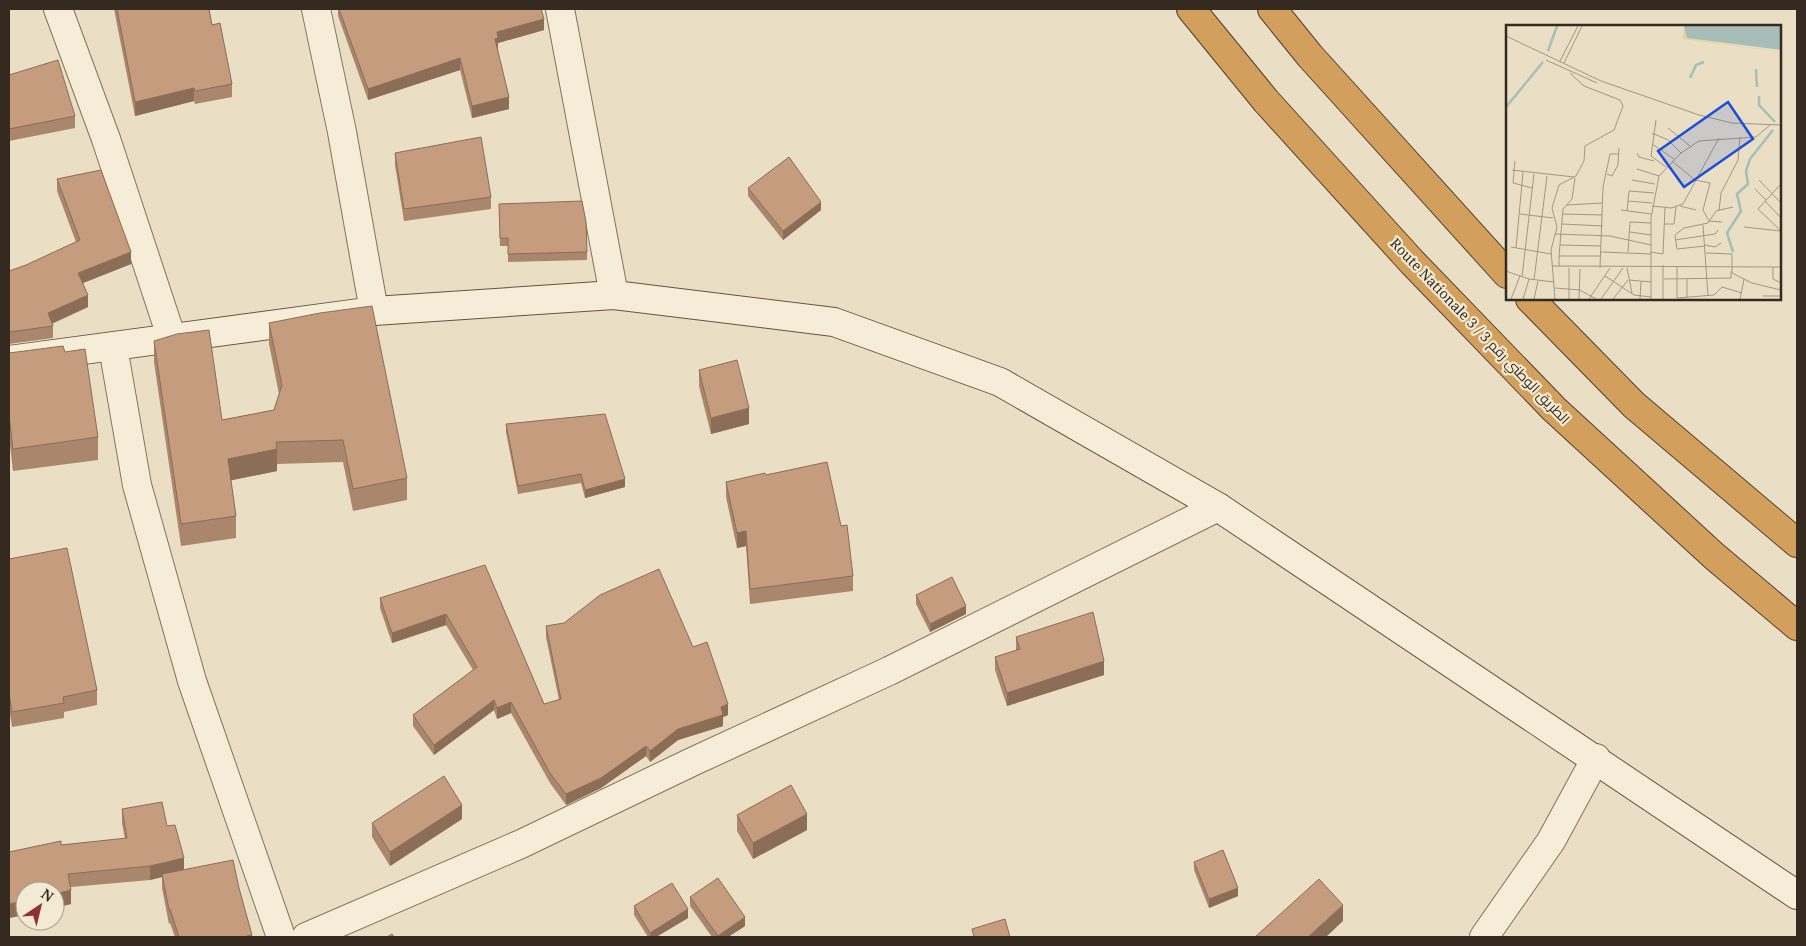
<svg xmlns="http://www.w3.org/2000/svg" width="1806" height="946" font-family="'Noto Serif',Cairo,serif">
<style>
.lines{fill:none;stroke-linecap:round;stroke-linejoin:round}
.street-casing{stroke:#84725d;stroke-width:30}
.secondary-casing{stroke:#665340;stroke-width:30}
.highway-casing{stroke:#524031;stroke-width:30}
.street{stroke:#f6edd8;stroke-width:28}
.secondary{stroke:#f6edd8;stroke-width:28}
.highway{stroke:#d39f5d;stroke-width:28}
.wall{fill:#aa866c}
.shaded-wall{fill:#8b6d58}
.building{fill:#c69c7e;stroke:#8b6d58}
.labels{text-anchor:middle;stroke-width:4.5;stroke-linejoin:round;paint-order:stroke}
.street-label{font-size:14px;fill:#352a1f;stroke:#f3ead4}
.inset-river{fill:none;stroke:#a6beb7;stroke-width:2.5}
.inset-road{fill:none;stroke:#a29783;stroke-width:1}
.view{fill:#1d4ed8;fill-opacity:0.15;stroke:#1d4ed8;stroke-width:2.5}
.inset-edge{fill:none;stroke:#352a1f;stroke-width:2.5}
</style>
<rect width="100%" height="100%" fill="#eadfc5"/>
<g class="lines">
<defs>
<g id="street">
<path d="M58,9L106,139L172,339"/>
<path d="M316,9L342,132L374,311"/>
<path d="M560,9L614,295"/>
<path d="M113,347L137,485L192,681L281,937"/>
<path d="M306,937L521,844L694,761L889,671L1218,507"/>
<path d="M1484,937L1551,841L1596,758"/>
</g>
<path id="secondary" d="M9,360L374,311L614,295L834,322L1000,382L1218,507L1797,895"/>
<g id="highway">
<path d="M1191,9L1266,101L1412,262L1554,409L1714,556L1797,626"/>
<path d="M1272,9L1310,56L1507,274"/>
<path d="M1530,299L1634,405L1797,543"/>
</g>
</defs>
<use href="#street" class="street-casing"/>
<use href="#secondary" class="secondary-casing"/>
<use href="#highway" class="highway-casing"/>
<use href="#street" class="street"/>
<use href="#secondary" class="secondary"/>
<use href="#highway" class="highway"/>
</g>
<g class="wall">
<path d="M114,9H209L212,25L232,84V97L195,104L194,101L135,116Z"/>
<path d="M338,9H541L544,30L498,43V49H497L509,109L472,118L460,70L368,100L338,16Z"/>
<path d="M9,75L75,116V128L9,141Z"/>
<path d="M395,153L491,197V209L404,221L395,165Z"/>
<path d="M57,179L131,264L83,283L88,307L52,324L53,326V338L9,344V271L26,265L76,242L57,191Z"/>
<path d="M748,188L821,210L783,240L748,196Z"/>
<path d="M499,204L587,252V260L508,262V246H500Z"/>
<path d="M269,323L407,478V500L353,511L343,462L277,464V471L231,480L236,516V538L181,546L154,362V341L222,420L274,410L279,394L269,344Z"/>
<path d="M9,353L98,437V460L13,471L9,437Z"/>
<path d="M699,370L749,424L711,434L699,386Z"/>
<path d="M506,424L625,487L585,498L581,483L518,494L506,432Z"/>
<path d="M766,475L841,526L853,576V591L750,604L746,546L737,548L726,497V482Z"/>
<path d="M9,559L97,690V705L64,712V718L12,727L9,708Z"/>
<path d="M485,565L544,704L559,700L546,637V626L693,647L728,715L723,717V726L678,740L650,762L646,756L601,788L566,805L550,783L511,713L497,719L494,710L434,755L413,726V715L473,670L446,625L392,643L380,608V598Z"/>
<path d="M916,595L966,614L930,632L916,604Z"/>
<path d="M1016,637L1104,675L1007,706L995,670V657L1016,650Z"/>
<path d="M122,809L167,826L184,870L239,888L252,937H175L170,923L169,924L162,888V877L150,880L71,887V904L9,918V852L61,845L125,839L122,823Z"/>
<path d="M737,815L807,830L753,859L737,831Z"/>
<path d="M462,819L390,866L372,837V823Z"/>
<path d="M1194,862L1238,896L1209,908L1194,870Z"/>
<path d="M690,897L745,926L728,937H712L690,906Z"/>
<path d="M634,906L688,918L656,937H648L634,915Z"/>
</g>
<g class="shaded-wall">
<path d="M544,19V30L498,43V49L495,50V39L497,32Z"/>
<path d="M460,58V70L368,100V89Z"/>
<path d="M194,88V101L135,116V102Z"/>
<path d="M509,97V109L472,118V106Z"/>
<path d="M821,202V210L783,240V231Z"/>
<path d="M131,252V264L78,285V273Z"/>
<path d="M88,295V307L48,325V313Z"/>
<path d="M749,408V424L711,434V418Z"/>
<path d="M277,449V471L228,481V459Z"/>
<path d="M625,479V487L585,498V490Z"/>
<path d="M746,531V546L737,548V533Z"/>
<path d="M966,606V614L930,632V624Z"/>
<path d="M446,614V625L392,643V633Z"/>
<path d="M1104,661V675L1007,706V693Z"/>
<path d="M494,700V710L434,755V745Z"/>
<path d="M511,702V713L497,719V708Z"/>
<path d="M728,704V715L723,717V726L678,740L650,762V751L678,729L721,707Z"/>
<path d="M646,746V756L601,788L566,805V794Z"/>
<path d="M462,805V819L390,866V852Z"/>
<path d="M807,814V830L753,859V843Z"/>
<path d="M184,858V872L162,874V877L150,880V866Z"/>
<path d="M1238,888V896L1209,908V899Z"/>
<path d="M71,890V904L55,908V894Z"/>
<path d="M25,901V915L9,918V904Z"/>
<path d="M1343,905V921L1326,937H1308Z"/>
<path d="M688,909V918L656,937H650V933Z"/>
<path d="M745,917V926L728,937H718V936Z"/>
<path d="M252,935V937H243Z"/>
</g>
<g class="building">
<path d="M117,9H209L212,25L220,23L232,84L195,91L194,88L135,102Z"/>
<path d="M339,9H541L544,19L497,32L498,38L495,39L509,97L472,106L460,58L368,89Z"/>
<path d="M58,60L75,116L9,129V75Z"/>
<path d="M481,137L491,197L404,209L395,153Z"/>
<path d="M789,157L821,202L783,231L748,188Z"/>
<path d="M101,170L131,252L78,273L88,295L48,313L53,326L9,332V271L26,265L80,240L57,179Z"/>
<path d="M582,201L586,222L587,252L508,254V238H500L499,204Z"/>
<path d="M372,306L407,478L353,489L343,440L276,442L277,449L228,459L236,516L181,524L154,341L177,334L209,330L222,420L274,410L282,385L269,323L320,313Z"/>
<path d="M63,346L65,352L85,349L98,437L13,449L9,415V353Z"/>
<path d="M737,360L749,408L711,418L699,370Z"/>
<path d="M605,414L625,479L585,490L581,474L518,486L506,424Z"/>
<path d="M827,462L841,526L847,525L853,576L750,589L746,531L737,533L726,482L765,473L766,475Z"/>
<path d="M67,548L97,690L63,697L64,703L12,712L9,693V559Z"/>
<path d="M485,565L544,704L561,699L546,626L564,623L600,595L659,569L693,647L707,642L728,704L721,707L723,715L678,729L650,751L646,746L601,778L566,794L550,773L511,702L497,708L494,700L434,745L413,715L477,667L446,614L392,633L380,598Z"/>
<path d="M952,577L966,606L930,624L916,595Z"/>
<path d="M1093,612L1104,661L1007,693L995,657L1020,649L1016,637Z"/>
<path d="M444,776L462,805L390,852L372,823Z"/>
<path d="M791,785L807,814L753,843L737,815Z"/>
<path d="M162,802L167,826L175,825L184,858L150,866L68,874L71,890L55,894V891H25V901L9,904V852L61,841V845L127,838L122,809Z"/>
<path d="M1223,850L1238,888L1209,899L1194,862Z"/>
<path d="M233,860L239,888L252,935L243,937H179L170,909L169,910L162,874Z"/>
<path d="M718,878L745,917L718,936L690,897Z"/>
<path d="M1319,879L1343,905L1308,937H1255Z"/>
<path d="M672,883L688,909L650,933L634,906Z"/>
<path d="M1005,919L1010,937H974L972,929Z"/>
<path d="M392,934L394,937H387Z"/>
</g>
<g class="labels">
<g class="street-label">
<text transform="translate(1480 331) rotate(46)" y="5">Route Nationale 3 / الطريق الوطني رقم 3</text>
</g>
</g>
<g transform="translate(1506 25)">
<rect width="275" height="275" fill="#eadfc5"/>
<path d="M178,1L182,13L275,27L176,14Z" fill="#e4d3a5"/>
<path d="M178,1H275V25L181,13Z" fill="#a6beb7"/>
<path class="inset-river" d="M42,26L51,1M250,44L251,62M184,53L190,40L198,37M253,71V80L269,97M0,82L37,37M227,227L221,208L235,186L231,169L242,159L240,146L244,134L267,105"/>
<path class="inset-road" d="M0,11L95,56L193,90L226,98L275,100M40,35L91,58M54,36L72,1M58,38L76,1M150,95L145,131L160,142M162,103L184,121M146,108L162,115L175,128M146,119L168,134M131,128L133,132L148,136M9,136L7,158L26,163M166,136L189,155L204,158L197,185L203,196L216,197M131,144L153,151M6,145L68,152M101,149L106,151L112,140L113,123M126,155L149,159M253,155L275,178M249,164L260,175M122,176L146,178M259,176L275,193M61,180L96,178M146,181L165,183L177,179L213,113M174,181L190,185M115,185L145,189M121,186L123,166L148,168M213,186L215,168L232,135L234,112M14,189L47,193M57,189L96,190M56,199L97,201M158,199H168L170,182M197,200L202,271M238,202L275,206M275,206L252,184L275,159M124,207L145,210M49,209L104,211L145,220M169,215L209,209L212,205M54,220L95,221M199,220L209,222L215,218M199,221L171,224L169,210L178,203L202,198L210,186L227,182M5,222L45,229M10,223L17,147M95,227L145,229M122,227L124,197L145,198M145,227L157,229L159,183M200,228L226,229V248L246,258L275,265M53,231L57,184L66,174L69,153M46,241L275,242M53,241V231H94M267,242V254L275,258M94,243L97,162L104,129H113M121,243L126,268M0,246L23,254L48,257M99,251L128,270L145,272M16,252L28,149M158,254L225,253V246M28,255L41,151M123,255L145,257M49,263L74,265L90,274M257,271H275M171,273L208,270L216,262L236,268M171,273V241M181,273V254M5,274L14,251M17,274L23,254M28,274L32,256M49,274L45,225L51,202L46,183L53,160L70,151L78,136L79,121L108,105L117,81L114,75L78,61L64,48M63,274V243M73,274L74,244M83,274L104,243M95,274L117,243M107,274L122,255M134,274L135,256M145,274V193L153,151L175,128L193,116L250,112L264,100M157,274V240M234,274L238,254"/>
<path class="view" d="M222,77L247,114L178,162L152,126Z"/>
<rect width="275" height="275" class="inset-edge"/>
</g>
<rect width="1806" height="946" fill="none" stroke="#352a1f" stroke-width="20"/>
<g transform="translate(40 906) rotate(35)"><circle r="24" fill="#f3ead4" stroke="#a79d8c"/>
<path d="M0-4L9 19L0 12L-9 19Z" fill="#8e3232"/>
<text y="-8" font-size="14" font-weight="bold" text-anchor="middle" fill="#352a1f">N</text>
</g>
</svg>
